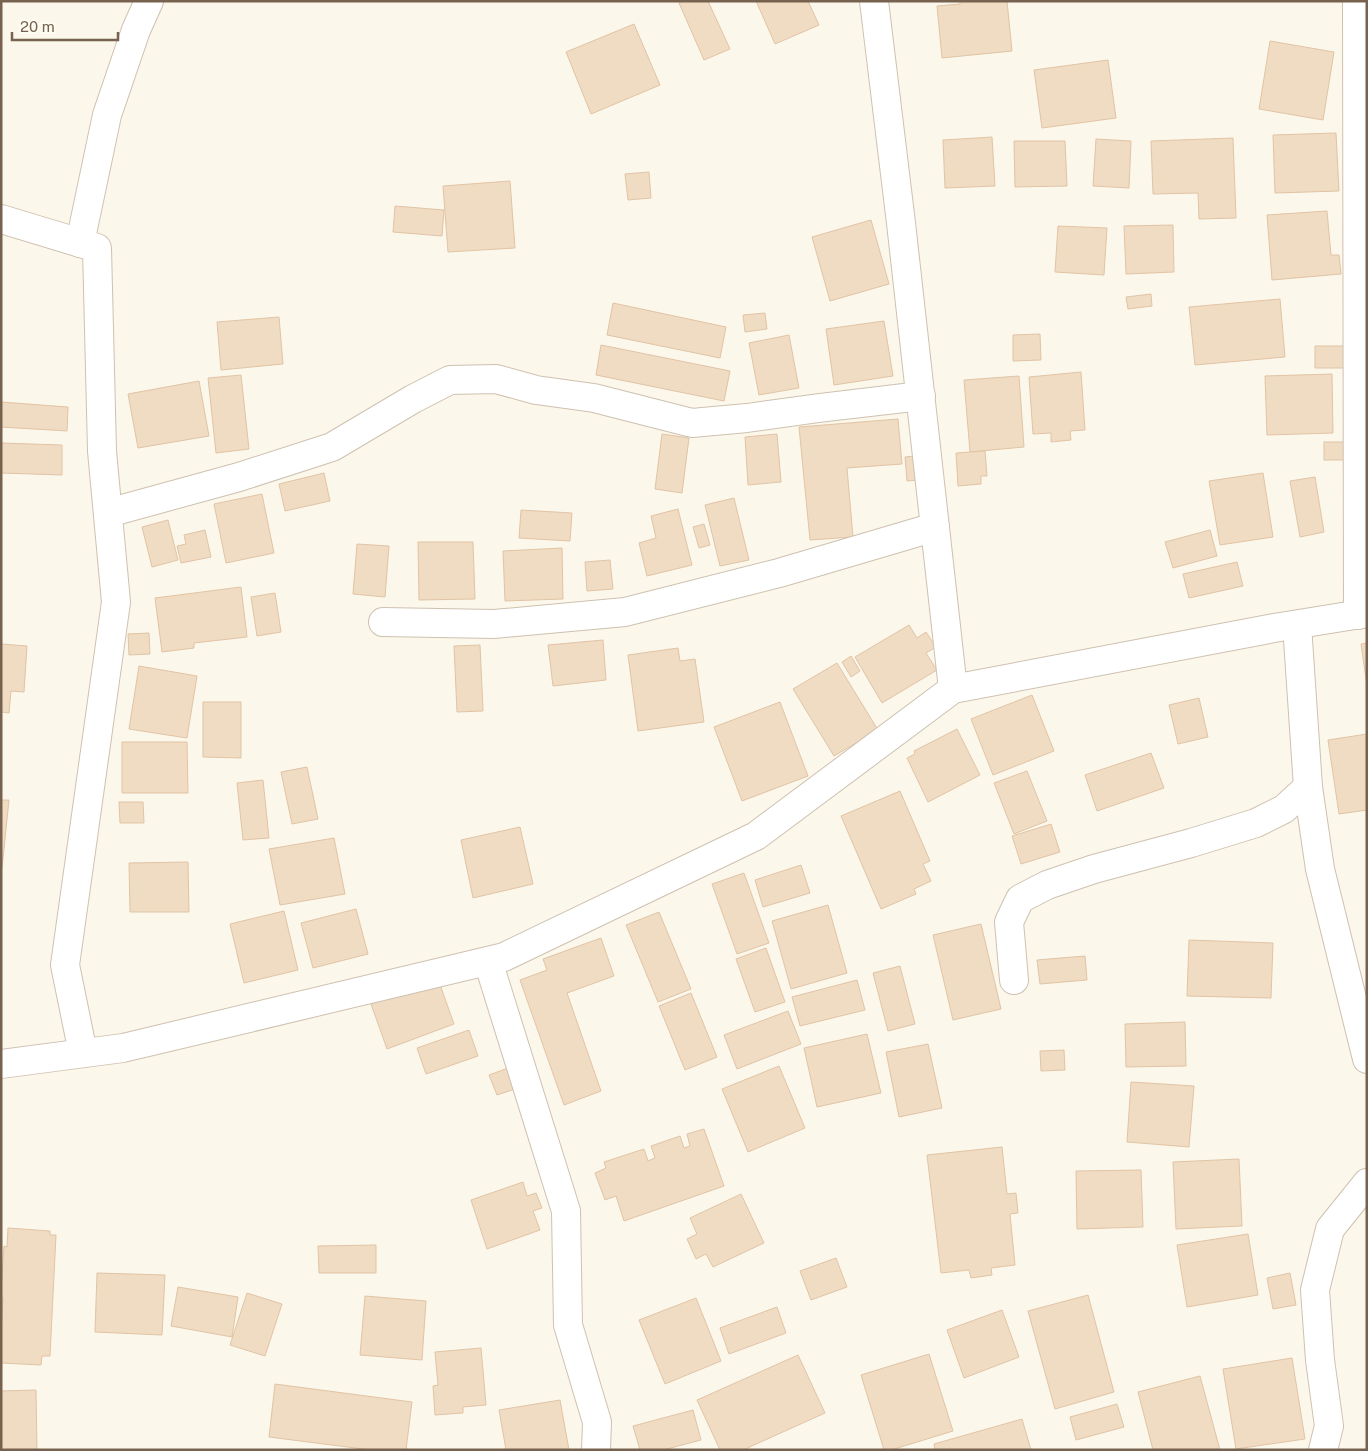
<svg xmlns="http://www.w3.org/2000/svg" width="1368" height="1451" font-family="'Public Sans',sans-serif">
<style>
.building{fill:#f0dbc3;stroke:#e1c4a5}
.lines{fill:none;stroke-linecap:round;stroke-linejoin:round}
.minor-casing{stroke:#cec1b0;stroke-width:30}
.minor{stroke:#fff;stroke-width:28}
</style>
<rect width="100%" height="100%" fill="#fcf7eb"/>
<g class="building">
<path d="M683,1H708L730,49L704,60L679,3Z"/>
<path d="M756,1H808L819,25L775,44Z"/>
<path d="M960,1H1007L1012,51L942,58L937,6L960,4Z"/>
<path d="M634,24L660,85L591,114L566,52Z"/>
<path d="M1270,41L1334,52L1323,120L1259,109Z"/>
<path d="M1108,60L1116,118L1042,128L1034,70Z"/>
<path d="M1336,133L1339,191L1275,193L1273,135Z"/>
<path d="M992,137L995,186L945,188L943,140Z"/>
<path d="M1233,138L1236,218L1199,219L1198,193L1153,194L1151,141Z"/>
<path d="M1096,139L1131,141L1129,188L1093,186Z"/>
<path d="M1014,141H1065L1067,186L1015,187Z"/>
<path d="M649,172L651,198L628,200L625,174Z"/>
<path d="M510,181L515,248L448,252L443,186Z"/>
<path d="M395,206L444,210L442,236L393,232Z"/>
<path d="M1327,211L1331,255H1339L1341,274L1272,280L1267,215Z"/>
<path d="M871,220L889,284L830,301L812,237Z"/>
<path d="M1173,225L1174,272L1126,274L1124,226Z"/>
<path d="M1058,226L1107,228L1104,275L1055,272Z"/>
<path d="M1151,294L1152,306L1128,309L1126,297Z"/>
<path d="M1280,299L1285,357L1195,365L1189,307Z"/>
<path d="M613,303L726,327L720,358L607,335Z"/>
<path d="M765,313L767,329L745,332L743,315Z"/>
<path d="M279,317L283,364L221,370L217,322Z"/>
<path d="M884,321L893,376L834,385L826,329Z"/>
<path d="M1040,334L1041,360L1013,361V335Z"/>
<path d="M789,335L799,388L759,395L749,343Z"/>
<path d="M601,345L730,371L724,401L596,375Z"/>
<path d="M1315,346H1345L1346,368H1315Z"/>
<path d="M1081,372L1085,430L1070,431L1071,440L1051,442V433L1033,434L1029,377Z"/>
<path d="M1332,374L1333,433L1267,435L1265,376Z"/>
<path d="M241,375L249,449L216,453L208,378Z"/>
<path d="M1019,376L1024,447L970,452L964,380Z"/>
<path d="M199,381L209,436L138,448L128,394Z"/>
<path d="M1,402L68,407L67,431L1,427Z"/>
<path d="M898,419L902,464L847,468L853,537L810,540L799,427Z"/>
<path d="M662,434L689,438L682,493L655,489Z"/>
<path d="M777,434L781,482L748,485L745,437Z"/>
<rect x="1324" y="442" width="20" height="18"/>
<path d="M1,443L62,445V475L1,473Z"/>
<path d="M985,451L987,476H981V484L958,486L956,453Z"/>
<path d="M924,455L927,479L907,481L905,457Z"/>
<path d="M324,473L330,501L285,511L279,484Z"/>
<path d="M1263,473L1273,537L1220,545L1209,481Z"/>
<path d="M1315,477L1324,532L1300,537L1290,481Z"/>
<path d="M262,494L274,553L226,563L214,504Z"/>
<path d="M734,498L749,560L720,566L705,505Z"/>
<path d="M678,509L692,565L647,576L639,543L656,538L651,516Z"/>
<path d="M521,510L572,513L570,541L519,538Z"/>
<path d="M168,520L178,560L152,567L142,527Z"/>
<path d="M704,524L710,545L699,548L693,527Z"/>
<path d="M205,530L211,557L181,563L177,546L186,544L184,535Z"/>
<path d="M1210,530L1217,556L1173,568L1165,542Z"/>
<path d="M418,542H473L475,599L419,600Z"/>
<path d="M357,544L389,546L385,597L353,594Z"/>
<path d="M562,548L563,599L505,601L503,551Z"/>
<path d="M610,560L613,589L587,591L585,562Z"/>
<path d="M1237,562L1243,586L1189,598L1183,574Z"/>
<path d="M241,587L247,637L194,643V648L162,652L155,598Z"/>
<path d="M275,593L281,632L257,636L251,597Z"/>
<path d="M909,625L917,638L926,632L936,647L926,653L937,670L882,703L855,657Z"/>
<path d="M149,633L150,654L129,655L128,634Z"/>
<path d="M603,640L606,680L553,686L548,645Z"/>
<path d="M1367,643V686L1361,644Z"/>
<path d="M1,644L27,646L24,692L11,691L9,713L1,712Z"/>
<path d="M480,645L483,711L457,712L454,646Z"/>
<path d="M678,648L680,661L695,659L704,722L638,731L628,655Z"/>
<path d="M851,656L860,671L851,677L842,662Z"/>
<path d="M837,663L878,730L834,756L793,689Z"/>
<path d="M139,666L197,676L187,738L129,729Z"/>
<path d="M1032,695L1054,751L993,775L971,719Z"/>
<path d="M1199,698L1208,737L1178,744L1169,705Z"/>
<path d="M203,702H241V758L203,757Z"/>
<path d="M780,702L808,776L742,801L714,727Z"/>
<path d="M957,729L980,775L928,802L907,758L915,754L914,751Z"/>
<path d="M1367,734V810L1339,814L1328,740Z"/>
<path d="M122,742H187L188,793H122Z"/>
<path d="M1151,753L1164,788L1097,811L1085,775Z"/>
<path d="M307,767L318,819L292,824L281,772Z"/>
<path d="M1027,771L1047,821L1014,834L994,783Z"/>
<path d="M263,780L269,838L243,840L237,783Z"/>
<path d="M900,791L930,861L923,864L931,881L914,889L916,894L881,909L841,816Z"/>
<path d="M1,800H9L2,868H1Z"/>
<path d="M119,802H143L144,823H120Z"/>
<path d="M1051,824L1060,852L1021,864L1012,836Z"/>
<path d="M520,827L533,884L473,898L461,840Z"/>
<path d="M334,838L345,894L280,905L269,849Z"/>
<path d="M188,862L189,912H130L129,863Z"/>
<path d="M801,865L810,893L763,907L755,880Z"/>
<path d="M744,873L769,943L737,954L712,884Z"/>
<path d="M828,905L847,973L791,989L772,921Z"/>
<path d="M356,909L368,954L313,968L301,923Z"/>
<path d="M284,911L298,970L244,983L230,924Z"/>
<path d="M659,912L691,989L658,1002L626,925Z"/>
<path d="M981,924L1001,1009L953,1020L933,935Z"/>
<path d="M601,938L614,976L567,993L601,1091L564,1105L520,980L547,970L543,959Z"/>
<path d="M1189,940L1273,943L1271,998L1187,996Z"/>
<path d="M766,948L785,1002L755,1012L736,959Z"/>
<path d="M1085,956L1087,980L1040,984L1037,960Z"/>
<path d="M900,966L915,1024L888,1031L873,973Z"/>
<path d="M438,979L454,1024L387,1049L371,1004Z"/>
<path d="M857,980L865,1010L800,1026L792,997Z"/>
<path d="M691,993L717,1057L685,1070L659,1006Z"/>
<path d="M788,1011L801,1044L737,1069L724,1035Z"/>
<path d="M1185,1022L1186,1066L1126,1067L1125,1024Z"/>
<path d="M469,1030L478,1056L426,1074L417,1048Z"/>
<path d="M867,1034L881,1093L817,1107L804,1048Z"/>
<path d="M928,1044L942,1108L899,1117L886,1052Z"/>
<path d="M1064,1050L1065,1070L1041,1071L1040,1051Z"/>
<path d="M779,1066L805,1128L748,1152L722,1089Z"/>
<path d="M508,1068L515,1089L497,1095L489,1075Z"/>
<path d="M1131,1082L1194,1086L1189,1147L1127,1142Z"/>
<path d="M704,1129L724,1186L624,1221L616,1196L605,1200L595,1173L606,1168L604,1162L644,1149L648,1161L655,1158L651,1146L680,1136L684,1148L690,1146L687,1134Z"/>
<path d="M1002,1147L1007,1194L1016,1193L1018,1213L1010,1214L1015,1265L991,1268L992,1275L971,1278L969,1270L941,1273L927,1155Z"/>
<path d="M1239,1159L1242,1226L1176,1229L1173,1162Z"/>
<path d="M1141,1170L1143,1227L1077,1229L1076,1171Z"/>
<path d="M523,1182L527,1196L536,1193L542,1208L533,1211L540,1230L487,1249L471,1200Z"/>
<path d="M741,1194L764,1243L713,1267L706,1254L696,1259L687,1239L697,1234L690,1218Z"/>
<path d="M8,1228L50,1231V1235H56L50,1356H42L41,1365L1,1363V1331L3,1298H1V1290L4,1246L7,1247Z"/>
<path d="M1248,1234L1258,1295L1187,1307L1177,1245Z"/>
<path d="M376,1245V1273H319L318,1246Z"/>
<path d="M836,1258L847,1287L811,1300L800,1271Z"/>
<path d="M97,1273L165,1275L162,1335L95,1332Z"/>
<path d="M1290,1273L1296,1305L1273,1309L1267,1278Z"/>
<path d="M178,1287L238,1297L232,1337L171,1326Z"/>
<path d="M247,1293L282,1304L265,1356L230,1345Z"/>
<path d="M1088,1295L1114,1392L1055,1409L1028,1311Z"/>
<path d="M365,1296L426,1301L422,1360L360,1355Z"/>
<path d="M696,1298L721,1361L665,1384L639,1320Z"/>
<path d="M777,1307L786,1333L729,1354L720,1328Z"/>
<path d="M1002,1310L1019,1357L964,1378L947,1330Z"/>
<path d="M481,1348L486,1405L463,1407V1413L435,1415L433,1386L438,1385L435,1352Z"/>
<path d="M929,1354L953,1431L891,1450H884L861,1375Z"/>
<path d="M798,1355L825,1413L743,1450H720L697,1400Z"/>
<path d="M1292,1358L1305,1439L1236,1449L1223,1369Z"/>
<path d="M1200,1376L1220,1450H1153L1138,1392Z"/>
<path d="M275,1384L412,1402L406,1450H371L269,1437Z"/>
<path d="M36,1390L37,1450H1V1391Z"/>
<path d="M560,1400L569,1450H506L499,1410Z"/>
<path d="M1117,1404L1124,1427L1076,1440L1070,1417Z"/>
<path d="M693,1410L701,1440L663,1450H640L633,1426Z"/>
<path d="M1022,1419L1031,1450H935L934,1444Z"/>
</g>
<g class="lines">
<defs>
<g id="minor">
<path d="M874,1L901,223L953,689"/>
<path d="M1357,1L1358,615"/>
<path d="M1,219L97,248L102,451L116,602L65,965L83,1053"/>
<path d="M80,243L107,115L136,30L149,1"/>
<path d="M108,513L239,477L332,447L413,399L450,380L496,379L536,390L594,398L692,423L747,418L819,408L921,396"/>
<path d="M383,622L494,624L625,612L779,573L935,527"/>
<path d="M1297,625L1308,787L1320,869L1367,1059"/>
<path d="M488,961L566,1211L568,1325L597,1422L596,1450"/>
<path d="M1014,980L1009,922L1020,899L1047,885L1094,869L1191,843L1256,823L1284,809L1308,787"/>
<path d="M1,1064L123,1048L504,957L756,836L953,689L1274,628L1367,613"/>
<path d="M1323,1450L1329,1426L1320,1360L1315,1290L1330,1229L1367,1183"/>
</g>
</defs>
<use href="#minor" class="minor-casing"/>
<use href="#minor" class="minor"/>
</g>
<rect width="1368" height="1451" fill="none" stroke="#76624e" stroke-width="5"/>
<path d="M12 32v8h106v-8" fill="none" stroke="#76624e" stroke-width="2.5"/>
<text x="20" y="32" font-size="15" fill="#76624e" stroke="#fefbf1" stroke-width="4" paint-order="stroke">20 m</text>
</svg>
